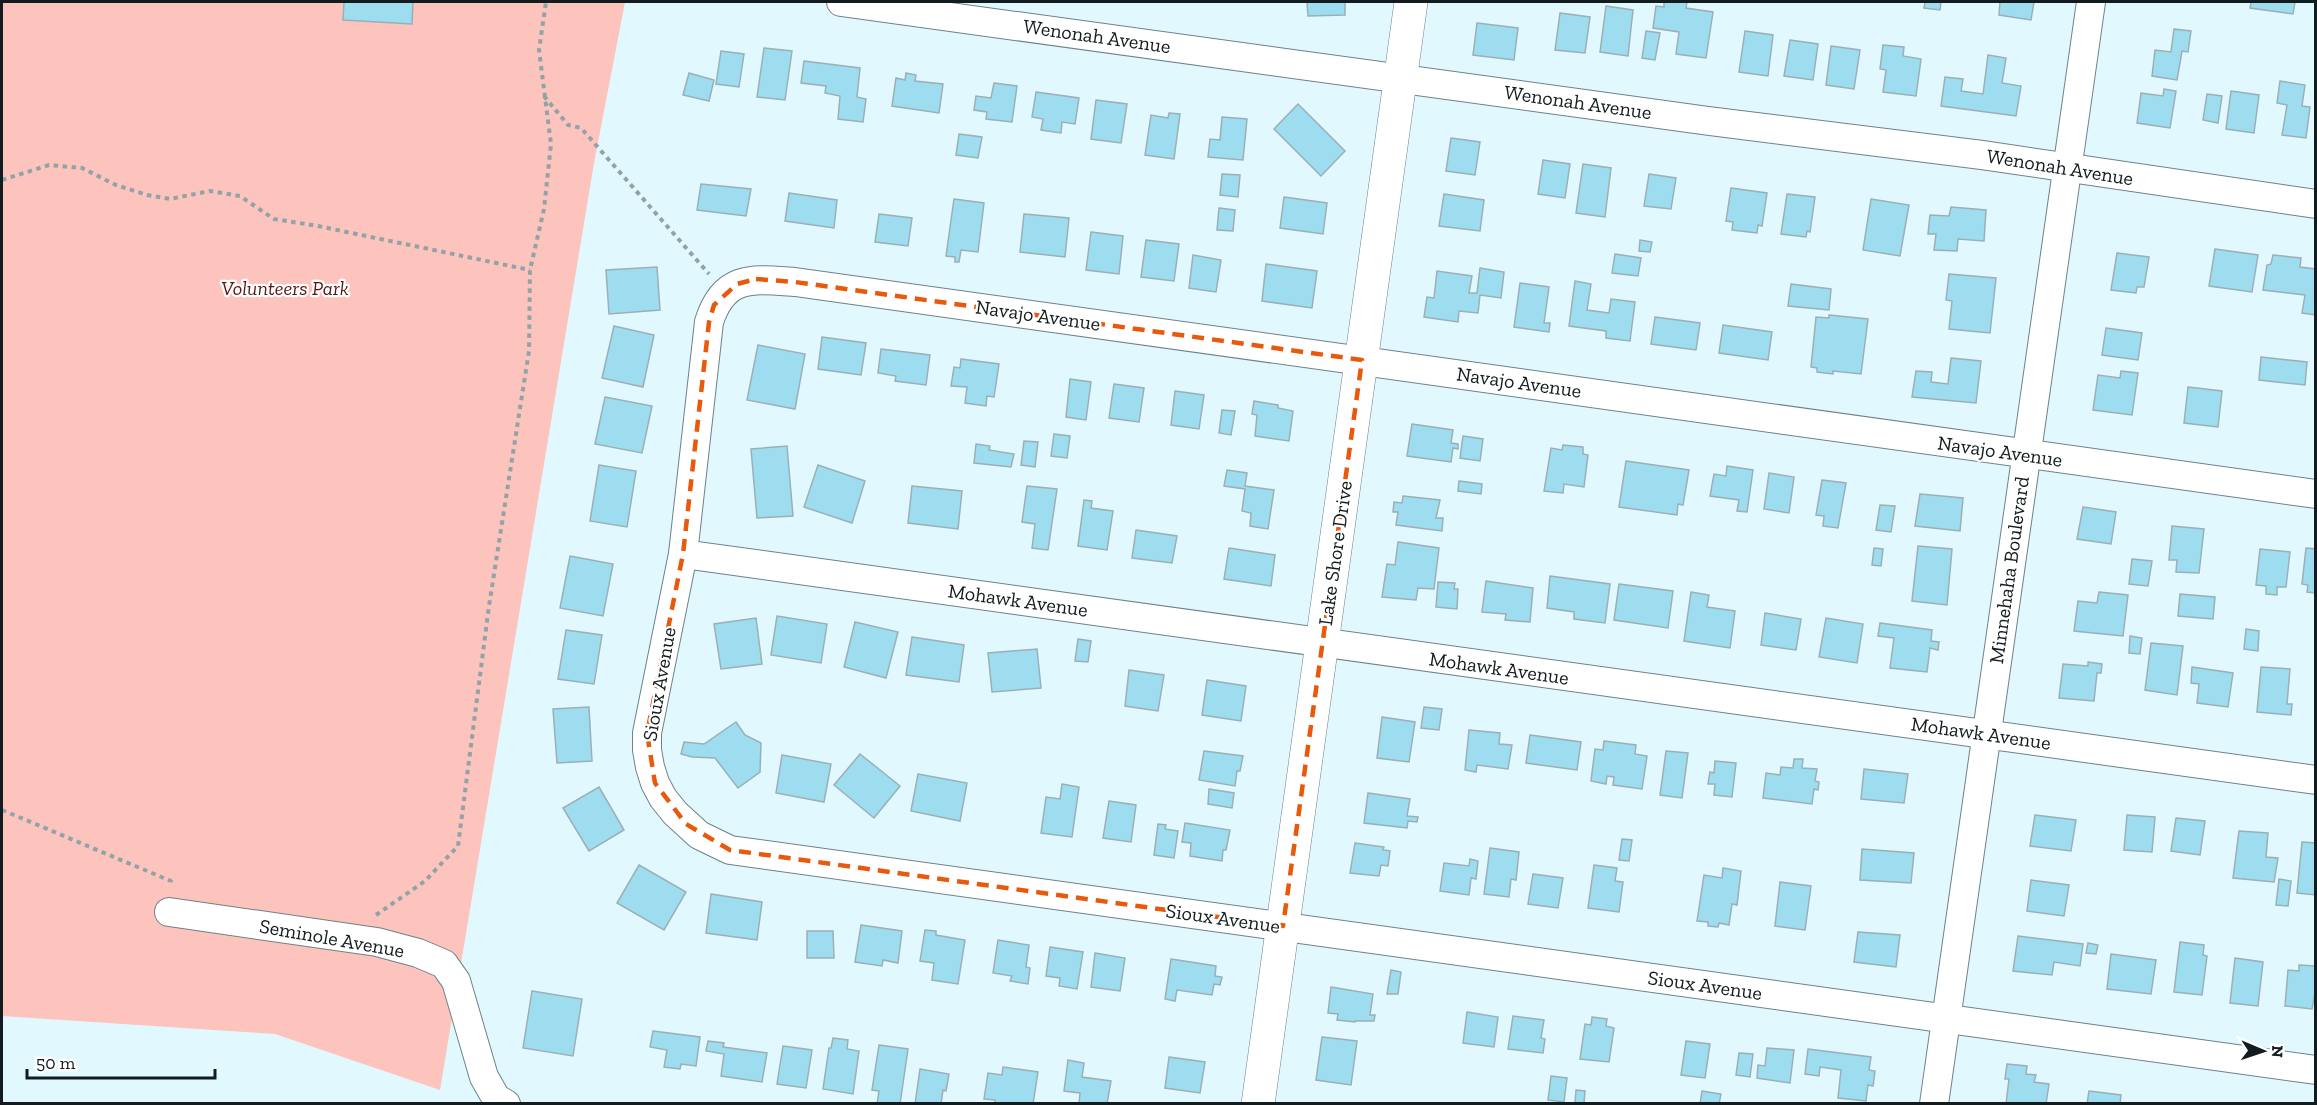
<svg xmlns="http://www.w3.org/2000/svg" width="2317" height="1105" font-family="'Zilla Slab',serif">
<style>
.green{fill:#fcc4bc}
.building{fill:#9dddef;stroke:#9ab0b6;stroke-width:1.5}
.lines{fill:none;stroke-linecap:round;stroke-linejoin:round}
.street-casing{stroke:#6e8288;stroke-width:30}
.secondary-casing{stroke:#6e8288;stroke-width:34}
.path{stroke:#92a3a8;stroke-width:4;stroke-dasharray:4.5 4.5;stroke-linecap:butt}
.street{stroke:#fff;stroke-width:28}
.secondary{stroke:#fff;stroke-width:33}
.marked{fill:none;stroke:#e8590c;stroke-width:4.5;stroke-dasharray:12 8;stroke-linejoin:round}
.labels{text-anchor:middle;stroke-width:4.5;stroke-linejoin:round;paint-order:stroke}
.street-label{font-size:20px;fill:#121b1d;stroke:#fff}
.park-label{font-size:20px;font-style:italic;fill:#591612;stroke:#fff}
</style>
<rect width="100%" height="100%" fill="#e1f8ff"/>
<path class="green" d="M2,2H625L594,163L440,1090L275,1034L2,1016Z"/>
<g class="building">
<path d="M344,2H413L412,24L343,20Z"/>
<path d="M1307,2H1345V15L1308,16Z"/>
<path d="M1664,2H1687L1686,8L1713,12L1706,58L1676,54L1679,32L1653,28L1656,6L1664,7Z"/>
<path d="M1925,2H1941L1940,10L1924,8Z"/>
<path d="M2000,2H2034L2031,20L1999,15Z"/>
<path d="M2251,2H2295L2293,14L2250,8Z"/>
<path d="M1606,6L1633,10L1628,56L1600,52Z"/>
<path d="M1560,13L1590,17L1585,53L1555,50Z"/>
<path d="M1477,23L1518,28L1514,60L1473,55Z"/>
<path d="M2174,29L2191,31L2188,52L2182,51L2177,80L2152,76L2155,50L2171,52Z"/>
<path d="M1646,31L1660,33L1655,60L1642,58Z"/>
<path d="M1745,31L1773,35L1768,76L1739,72Z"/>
<path d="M1790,40L1818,44L1813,80L1784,76Z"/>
<path d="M1883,45L1904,47L1903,56L1921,59L1916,96L1883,92L1886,70L1880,69Z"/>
<path d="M1831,46L1860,50L1854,89L1826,85Z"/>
<path d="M764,48L792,51L785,100L757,97Z"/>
<path d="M721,51L744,54L739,87L716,84Z"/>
<path d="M1988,55L2006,58L2002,83L2021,86L2016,116L1941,106L1945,77L1963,79L1961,91L1983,94Z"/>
<path d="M804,61L860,68L857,97L866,99L863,122L838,119L840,96L825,93L826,86L801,83Z"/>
<path d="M689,73L714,80L709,101L683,95Z"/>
<path d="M906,73L916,75L915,81L943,84L939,113L892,106L896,78L905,80Z"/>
<path d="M2280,81L2305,85L2302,106L2310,107L2306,138L2282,135L2287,105L2277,103Z"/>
<path d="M994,83L1017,86L1012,122L986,119L987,112L974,110L976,96L991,98Z"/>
<path d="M2164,89L2176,91L2170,128L2137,123L2141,93L2163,96Z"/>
<path d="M2231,91L2259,95L2254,133L2226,129Z"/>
<path d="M1036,92L1079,98L1075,124L1062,122L1061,133L1041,130L1043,119L1032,117Z"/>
<path d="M2207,94L2222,96L2218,123L2203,120Z"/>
<path d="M1096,100L1127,104L1121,143L1091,139Z"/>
<path d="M1298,104L1345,151L1321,176L1274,129Z"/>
<path d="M1169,113L1180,114L1174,159L1145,155L1151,115L1168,118Z"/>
<path d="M1222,117L1247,119L1243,160L1208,157L1210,139L1220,140Z"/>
<path d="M959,134L982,137L978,158L956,155Z"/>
<path d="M1451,138L1480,142L1475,175L1446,171Z"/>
<path d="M1543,160L1570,164L1565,198L1538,194Z"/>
<path d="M1583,164L1611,168L1605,217L1576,213Z"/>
<path d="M1222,174L1240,175L1238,197L1220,195Z"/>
<path d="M1649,174L1676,178L1671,209L1644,206Z"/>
<path d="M701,184L751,189L746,216L697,210Z"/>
<path d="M1731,188L1767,193L1762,226L1758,225L1757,233L1732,230L1733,222L1726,221Z"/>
<path d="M789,193L837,200L834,228L785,221Z"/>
<path d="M1444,194L1484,200L1480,231L1439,226Z"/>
<path d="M1787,194L1815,197L1810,232L1807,231L1806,237L1781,234Z"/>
<path d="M1284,197L1327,203L1323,234L1280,228Z"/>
<path d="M954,199L984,203L978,252L961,250L959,262H955V257L946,256Z"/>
<path d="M1871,199L1909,205L1900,256L1863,250Z"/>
<path d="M1951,207L1986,210L1984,241L1958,239L1957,251L1934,250L1936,234H1928L1930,215L1949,216Z"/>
<path d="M1219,208L1235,210L1233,231L1217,230Z"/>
<path d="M879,214L912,218L908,246L875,242Z"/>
<path d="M1024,214L1069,218L1065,257L1020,252Z"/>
<path d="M1091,232L1123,236L1119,274L1086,270Z"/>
<path d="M1146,240L1179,244L1174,281L1141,277Z"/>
<path d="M1640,240L1652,242L1650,252L1639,251Z"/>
<path d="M2215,249L2258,255L2252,292L2209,286Z"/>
<path d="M2117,253L2149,257L2144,287H2137L2136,293L2111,290Z"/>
<path d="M1615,254L1641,258L1638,276L1612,273Z"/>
<path d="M1193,255L1221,260L1216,292L1189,288Z"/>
<path d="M2273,255L2301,258L2300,267L2316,269V315L2302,313L2305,295L2263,290L2267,265L2271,264Z"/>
<path d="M1266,264L1317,271L1312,308L1262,301Z"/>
<path d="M657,267L660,310L609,314L606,270Z"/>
<path d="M1480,268L1504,272L1501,298L1480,295L1478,313L1459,311L1458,322L1424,317L1427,297L1434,298L1437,271L1472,276L1469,293H1477Z"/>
<path d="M1949,274L1996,278L1990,333L1949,329L1952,301L1946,300Z"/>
<path d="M1575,281L1591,284L1587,310L1609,313L1611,299L1635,302L1630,341L1606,338V331L1569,326Z"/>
<path d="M1520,283L1549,287L1544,323H1550L1549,332L1514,327Z"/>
<path d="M1791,284L1831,289L1829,310L1788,306Z"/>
<path d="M1829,315L1868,319L1861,374L1833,371V374L1817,372V368L1811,367L1816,317L1829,318Z"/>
<path d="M1655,317L1700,323L1696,350L1651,344Z"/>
<path d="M1723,325L1772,332L1768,360L1719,353Z"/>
<path d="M614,326L654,335L643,387L602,378Z"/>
<path d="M2106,328L2142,333L2138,360L2102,355Z"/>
<path d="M822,337L866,343L861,375L818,369Z"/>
<path d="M758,345L805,354L795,409L747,400Z"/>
<path d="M881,349L930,355L926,385L895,381L896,376L878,373Z"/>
<path d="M2261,357L2307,362L2305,385L2259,380Z"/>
<path d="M1951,358L1981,361L1976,403L1912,397L1916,371L1932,372L1931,382L1948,384Z"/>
<path d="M961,359L999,364L994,397L987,396L986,406L965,403L967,387L951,386L954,367L960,368Z"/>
<path d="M2121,371L2138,373L2132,415L2093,410L2098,375L2120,378Z"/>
<path d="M1070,379L1091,382L1086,420L1066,417Z"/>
<path d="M1114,384L1144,388L1139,422L1109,418Z"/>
<path d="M2188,387L2222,391L2218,427L2184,423Z"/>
<path d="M1175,391L1204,395L1199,429L1171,425Z"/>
<path d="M605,397L652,406L642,453L595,444Z"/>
<path d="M1254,401L1278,405V408L1293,411L1289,441L1255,436L1257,415L1252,414Z"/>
<path d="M1222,410L1235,411L1231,435L1219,433Z"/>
<path d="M1412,424L1453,430L1451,443L1458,444V449L1453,448L1451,462L1407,456Z"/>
<path d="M1054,434L1070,436L1067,458L1051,456Z"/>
<path d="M1463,436L1483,439L1480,461L1460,458Z"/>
<path d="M1024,441L1038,442L1035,467L1021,465Z"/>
<path d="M976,444L990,446L989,450L1014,454L1011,467L974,463Z"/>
<path d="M1563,445L1583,447V454L1588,455L1584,487L1564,484L1563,493L1544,491L1551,448L1562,450Z"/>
<path d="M787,446L793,516L757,518L751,449Z"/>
<path d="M1626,461L1689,470L1683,505L1678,504L1677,515L1619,507Z"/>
<path d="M599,465L636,471L627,527L590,521Z"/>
<path d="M818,465L865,481L852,523L804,507Z"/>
<path d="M1727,466L1753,470L1747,512L1737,511L1739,500L1710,496L1714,474L1726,476Z"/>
<path d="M1227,470L1247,473L1245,486L1274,490L1268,529L1250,526L1251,513L1242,511L1245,489L1224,486Z"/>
<path d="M1769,473L1794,477L1789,513L1764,509Z"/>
<path d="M1822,480L1846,483L1838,528L1823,526L1824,516L1816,515Z"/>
<path d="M1459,481L1482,484L1481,494L1458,491Z"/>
<path d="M912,486L962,491L958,529L908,523Z"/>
<path d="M1027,486L1057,489L1048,550L1032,548L1035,524L1022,522Z"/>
<path d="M1920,494L1963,498L1960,531L1915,526Z"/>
<path d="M1403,496L1440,500L1436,518H1443L1442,531L1396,525L1398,512H1393L1394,502L1402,503Z"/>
<path d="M1084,500L1092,501L1091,508L1113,511L1107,550L1078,546Z"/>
<path d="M1880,505L1895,506L1891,532L1876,530Z"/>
<path d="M2083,507L2116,512L2111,544L2077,539Z"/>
<path d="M2172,526L2204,529L2199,573L2176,572L2177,560H2169Z"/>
<path d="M1136,530L1177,536L1172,563L1132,558Z"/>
<path d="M1398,542L1439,548L1434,589L1418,588L1416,600L1382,597L1387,564L1395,565Z"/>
<path d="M1918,546L1952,549L1947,605L1912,601Z"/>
<path d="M1229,548L1275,555L1271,586L1224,579Z"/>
<path d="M1874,548L1883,549L1881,566L1872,565Z"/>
<path d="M2306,548L2316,549L2315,593L2307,592L2308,585L2302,584Z"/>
<path d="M2260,549L2290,552L2286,587H2277V595L2266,594V586L2256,585Z"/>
<path d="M570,556L613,564L603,616L560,608Z"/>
<path d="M2132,559L2152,561L2148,586L2129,584Z"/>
<path d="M1550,576L1610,584L1605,623L1574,619V612L1547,608Z"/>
<path d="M1486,581L1533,588L1530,622L1505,620L1506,614L1482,612Z"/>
<path d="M1438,582L1455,583L1454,589H1458L1457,609L1436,607Z"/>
<path d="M1619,584L1673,591L1668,628L1614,620Z"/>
<path d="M1691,592L1709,595L1707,607L1735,611L1730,648L1684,641Z"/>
<path d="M2099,592L2128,595L2123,636L2074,631L2078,601L2097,603Z"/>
<path d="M2180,594L2215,597L2213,619L2178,616Z"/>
<path d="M1765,613L1801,619L1796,650L1761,645Z"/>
<path d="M777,616L827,624L821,663L771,655Z"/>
<path d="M756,618L762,664L721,669L714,624Z"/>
<path d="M1826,618L1863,624L1857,663L1819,657Z"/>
<path d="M855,622L898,632L886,678L844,667Z"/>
<path d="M1880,623L1932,630L1931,641L1939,642L1938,650L1930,648L1927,672L1890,668L1894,638L1878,636Z"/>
<path d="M2246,629L2259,631L2258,651L2244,649Z"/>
<path d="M566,630L602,635L594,684L558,679Z"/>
<path d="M2130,636L2142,638L2140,654L2129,653Z"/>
<path d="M912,637L964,645L959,682L906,675Z"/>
<path d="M1078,639L1091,641L1088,662L1075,661Z"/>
<path d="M2151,643L2183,646L2177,695L2145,690Z"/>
<path d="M1037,649L1041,688L992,692L988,653Z"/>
<path d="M2088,662L2102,664L2101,673H2097L2094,701L2059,698L2063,664L2088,666Z"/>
<path d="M2192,667L2233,673L2228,707L2197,703L2199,684L2191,683Z"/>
<path d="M2261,667L2290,669L2287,704H2292L2291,715L2257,712Z"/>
<path d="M1129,670L1164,675L1158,711L1125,706Z"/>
<path d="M1207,680L1246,686L1241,721L1202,715Z"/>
<path d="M589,707L592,761L557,763L553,709Z"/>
<path d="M1424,707L1442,709L1439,730L1421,728Z"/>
<path d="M1382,717L1415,722L1409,762L1377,758Z"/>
<path d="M736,722L745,735L761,743L760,772L738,788L715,758L692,757L681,754L684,742L704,744Z"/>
<path d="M1469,730L1500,733L1499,744L1512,745L1508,769L1477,765L1476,772L1465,770Z"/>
<path d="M1530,735L1581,742L1577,770L1526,763Z"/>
<path d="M1604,741L1636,745L1635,754L1647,756L1642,789L1613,785L1614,777L1607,776L1606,784L1591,781L1595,749L1603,750Z"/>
<path d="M1204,751L1243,756L1240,771H1237L1235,786L1199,780Z"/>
<path d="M1666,751L1688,753L1682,798L1660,795Z"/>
<path d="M860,754L900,786L874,818L834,785Z"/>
<path d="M782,755L831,764L824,802L776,793Z"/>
<path d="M1794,759H1803L1802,768L1817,769L1815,781L1819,782L1818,790L1814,789L1812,804L1763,798L1766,773L1780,775L1781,767L1793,768Z"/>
<path d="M1715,761L1736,763L1732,797L1714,795L1715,784H1708L1710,772L1714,773Z"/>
<path d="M1864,769L1908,774L1904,803L1861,799Z"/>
<path d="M918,774L967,783L960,821L911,811Z"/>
<path d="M1062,784L1079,787L1072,837L1041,833L1046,797L1060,799Z"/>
<path d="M599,787L624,830L589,851L563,808Z"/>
<path d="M1209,789L1234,793L1232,808L1208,804Z"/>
<path d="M1368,793L1410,799L1407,816L1418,817L1417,822L1408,821L1407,828L1364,823Z"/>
<path d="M1109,801L1136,805L1131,842L1103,838Z"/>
<path d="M2035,815L2076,820L2071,851L2030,846Z"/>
<path d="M2127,815L2155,817L2152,852L2124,850Z"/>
<path d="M2176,818L2205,821L2200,855L2171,851Z"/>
<path d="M1185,823L1230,830L1226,850H1223L1222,861L1190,856L1191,843L1182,842Z"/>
<path d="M1158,824L1166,825L1165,829L1178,831L1174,858L1154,855Z"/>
<path d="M2239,831L2268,833L2266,857L2278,858L2274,882L2233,878Z"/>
<path d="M1622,839L1632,840L1629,861L1619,860Z"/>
<path d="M2302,842L2316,843V895L2297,893Z"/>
<path d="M1355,843L1384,847L1383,850L1390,851L1388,866L1381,865L1379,876L1350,873Z"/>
<path d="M1490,848L1519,852L1516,880L1511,879L1509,897L1484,894Z"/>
<path d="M1862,849L1914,853L1911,883L1860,880Z"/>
<path d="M1470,859L1478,861L1476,879L1471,878L1469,895L1440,891L1444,863L1469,866Z"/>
<path d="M639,865L686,892L664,930L617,903Z"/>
<path d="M1594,865L1617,868L1615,881L1623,882L1619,912L1588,908Z"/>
<path d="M1723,868L1741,871L1737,905L1732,904L1729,925L1719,923L1718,927L1708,926V922L1697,921L1704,875L1722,878Z"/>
<path d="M1533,874L1563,878L1558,908L1528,904Z"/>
<path d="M2279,879L2291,881L2288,906L2276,905Z"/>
<path d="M2031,880L2069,885L2064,916L2027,911Z"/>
<path d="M1780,882L1811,886L1805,930L1775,926Z"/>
<path d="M711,894L762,902L757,940L706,933Z"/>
<path d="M861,925L902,931L898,963L883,960L882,966L855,962Z"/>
<path d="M925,930L936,931V935L965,940L958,984L932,980L934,963L920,961Z"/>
<path d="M807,931H833L834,958H807Z"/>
<path d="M1858,932L1900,935L1896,967L1854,962Z"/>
<path d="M2018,936L2083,944L2080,966L2054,962L2052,975L2013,971Z"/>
<path d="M998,940L1029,945L1026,967L1030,968L1028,984L1010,981L1012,976L993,973Z"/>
<path d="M2180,942L2204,945L2203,955L2207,956L2202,995L2174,992Z"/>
<path d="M2088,943L2098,945L2096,954L2086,953Z"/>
<path d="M1050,947L1083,952L1077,989L1059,986L1060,978L1046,976Z"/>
<path d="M1095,953L1125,958L1120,991L1091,987Z"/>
<path d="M2111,954L2156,960L2151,994L2107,989Z"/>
<path d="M2235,958L2263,962L2258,1006L2230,1003Z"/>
<path d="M1171,959L1216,966L1215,976L1222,977L1220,985L1214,984L1212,995L1177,990L1175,1001L1165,999Z"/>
<path d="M2299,965L2316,966V989L2312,1009L2285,1006L2288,970L2299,971Z"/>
<path d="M1391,970L1401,972L1398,994H1387Z"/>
<path d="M1331,987L1373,994L1370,1015H1375L1374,1021H1355V1022L1337,1020L1338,1014L1328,1013Z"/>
<path d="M532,991L582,999L573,1056L523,1048Z"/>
<path d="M1467,1012L1498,1017L1494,1047L1463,1043Z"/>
<path d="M1513,1016L1544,1020L1541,1038L1545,1039L1543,1053L1508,1049Z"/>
<path d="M1592,1017L1607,1019L1606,1026L1614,1028L1609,1062L1580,1059L1585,1024L1591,1025Z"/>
<path d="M653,1031L700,1037L696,1066L681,1064L680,1069L664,1067L667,1050L650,1047Z"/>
<path d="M1322,1037L1357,1041L1351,1085L1316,1080Z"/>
<path d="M833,1038L848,1040L847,1049L859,1051L853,1094L823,1089L829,1048H831Z"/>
<path d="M708,1041L724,1043L723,1047L767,1053L762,1082L721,1076L724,1054L706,1051Z"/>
<path d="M1686,1041L1710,1044L1705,1078L1681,1075Z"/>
<path d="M879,1045L908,1049L900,1104H877L879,1091L872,1090Z"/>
<path d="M783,1046L812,1050L806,1088L777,1084Z"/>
<path d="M1767,1048L1794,1050L1790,1083L1757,1078L1758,1065L1765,1066Z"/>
<path d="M1808,1049L1871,1057L1869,1070L1875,1071L1873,1086L1868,1085L1866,1101L1838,1098L1841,1070L1820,1067L1819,1076L1805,1074Z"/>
<path d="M1739,1053L1753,1054L1750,1077L1736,1075Z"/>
<path d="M1169,1057L1205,1062L1200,1093L1165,1088Z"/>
<path d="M1068,1060L1084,1063L1082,1077L1111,1081L1107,1104H1079L1080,1093L1064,1091Z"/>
<path d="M2007,1064L2027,1066L2026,1074L2036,1075L2034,1082L2049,1084L2046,1104H2006L2009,1079H2005Z"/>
<path d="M1003,1067L1038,1072L1033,1104H995V1100L984,1099L988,1073L1002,1075Z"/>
<path d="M920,1069L949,1074L946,1091L943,1090L941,1104H915Z"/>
<path d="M1551,1076L1567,1078L1564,1102L1548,1100Z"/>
<path d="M1576,1090L1585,1091L1584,1104L1575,1103Z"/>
<path d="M1702,1091L1721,1094L1719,1104H1700Z"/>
<path d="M2089,1091L2121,1095L2120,1104H2087Z"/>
</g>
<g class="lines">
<defs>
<g id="street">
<path d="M841,2L1709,121L1982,155L2316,204"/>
<path d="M2316,494L795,282C753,279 724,274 709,322L683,554L647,733V750L650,767L655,783L663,798L675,813L699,835L730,850L2316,1070"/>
<path d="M683,554L2316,780"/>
<path d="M169,912L377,942L418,953L444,964L456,981L484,1077L496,1098L506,1104"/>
<path d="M1934,1104L2091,2"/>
</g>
<path id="secondary" d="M1258,1104L1411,2"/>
</defs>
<use href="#street" class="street-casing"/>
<use href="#secondary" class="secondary-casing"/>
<g class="path">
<path d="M544,96L568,125L581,128L709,274"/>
<path d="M2,180L49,165L82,168L116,185L147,195L170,199L210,191L240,196L274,219L318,226L530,270"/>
<path d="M2,810L171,881L170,886"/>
<path d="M376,915L425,881L458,846L489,606L529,351L530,270L544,209L551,144L539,50L546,2"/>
</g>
<use href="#street" class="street"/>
<use href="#secondary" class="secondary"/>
</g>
<path class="marked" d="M756,279L795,282L1362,360L1283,926L730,850L686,824L655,783L647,733L683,554L709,322L714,305L737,284Z"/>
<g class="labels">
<g class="street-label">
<text transform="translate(1097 36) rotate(8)" y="7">Wenonah Avenue</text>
<text transform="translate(1578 102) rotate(8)" y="7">Wenonah Avenue</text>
<text transform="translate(2060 167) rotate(9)" y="7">Wenonah Avenue</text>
<text transform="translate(1038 315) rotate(8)" y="7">Navajo Avenue</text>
<text transform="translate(1519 382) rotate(8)" y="7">Navajo Avenue</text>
<text transform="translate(2000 451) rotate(8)" y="7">Navajo Avenue</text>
<text transform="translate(1335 553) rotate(-82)" y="7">Lake Shore Drive</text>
<text transform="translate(2009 570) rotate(-82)" y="7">Minnehaha Boulevard</text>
<text transform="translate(1018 600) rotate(8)" y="7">Mohawk Avenue</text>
<text transform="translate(1499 668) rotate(8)" y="7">Mohawk Avenue</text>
<text transform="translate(659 684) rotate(-80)" y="7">Sioux Avenue</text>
<text transform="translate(1981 733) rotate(8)" y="7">Mohawk Avenue</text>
<text transform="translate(1223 918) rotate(8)" y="7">Sioux Avenue</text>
<text transform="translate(332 938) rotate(10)" y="7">Seminole Avenue</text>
<text transform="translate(1705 985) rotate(8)" y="7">Sioux Avenue</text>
</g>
<g class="park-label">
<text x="285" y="295">Volunteers Park</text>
</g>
</g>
<rect width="2317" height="1105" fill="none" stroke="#121b1d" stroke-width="6"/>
<g transform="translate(2263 1051) rotate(92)" stroke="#ffffff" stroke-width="4.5" paint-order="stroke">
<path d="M0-4.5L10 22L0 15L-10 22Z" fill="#121b1d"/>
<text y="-9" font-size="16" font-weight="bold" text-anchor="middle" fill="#121b1d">N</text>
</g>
<path d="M27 1069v9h188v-9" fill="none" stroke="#121b1d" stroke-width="3"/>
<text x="36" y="1069" font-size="18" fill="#121b1d" stroke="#ffffff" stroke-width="4.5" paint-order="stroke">50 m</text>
</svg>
